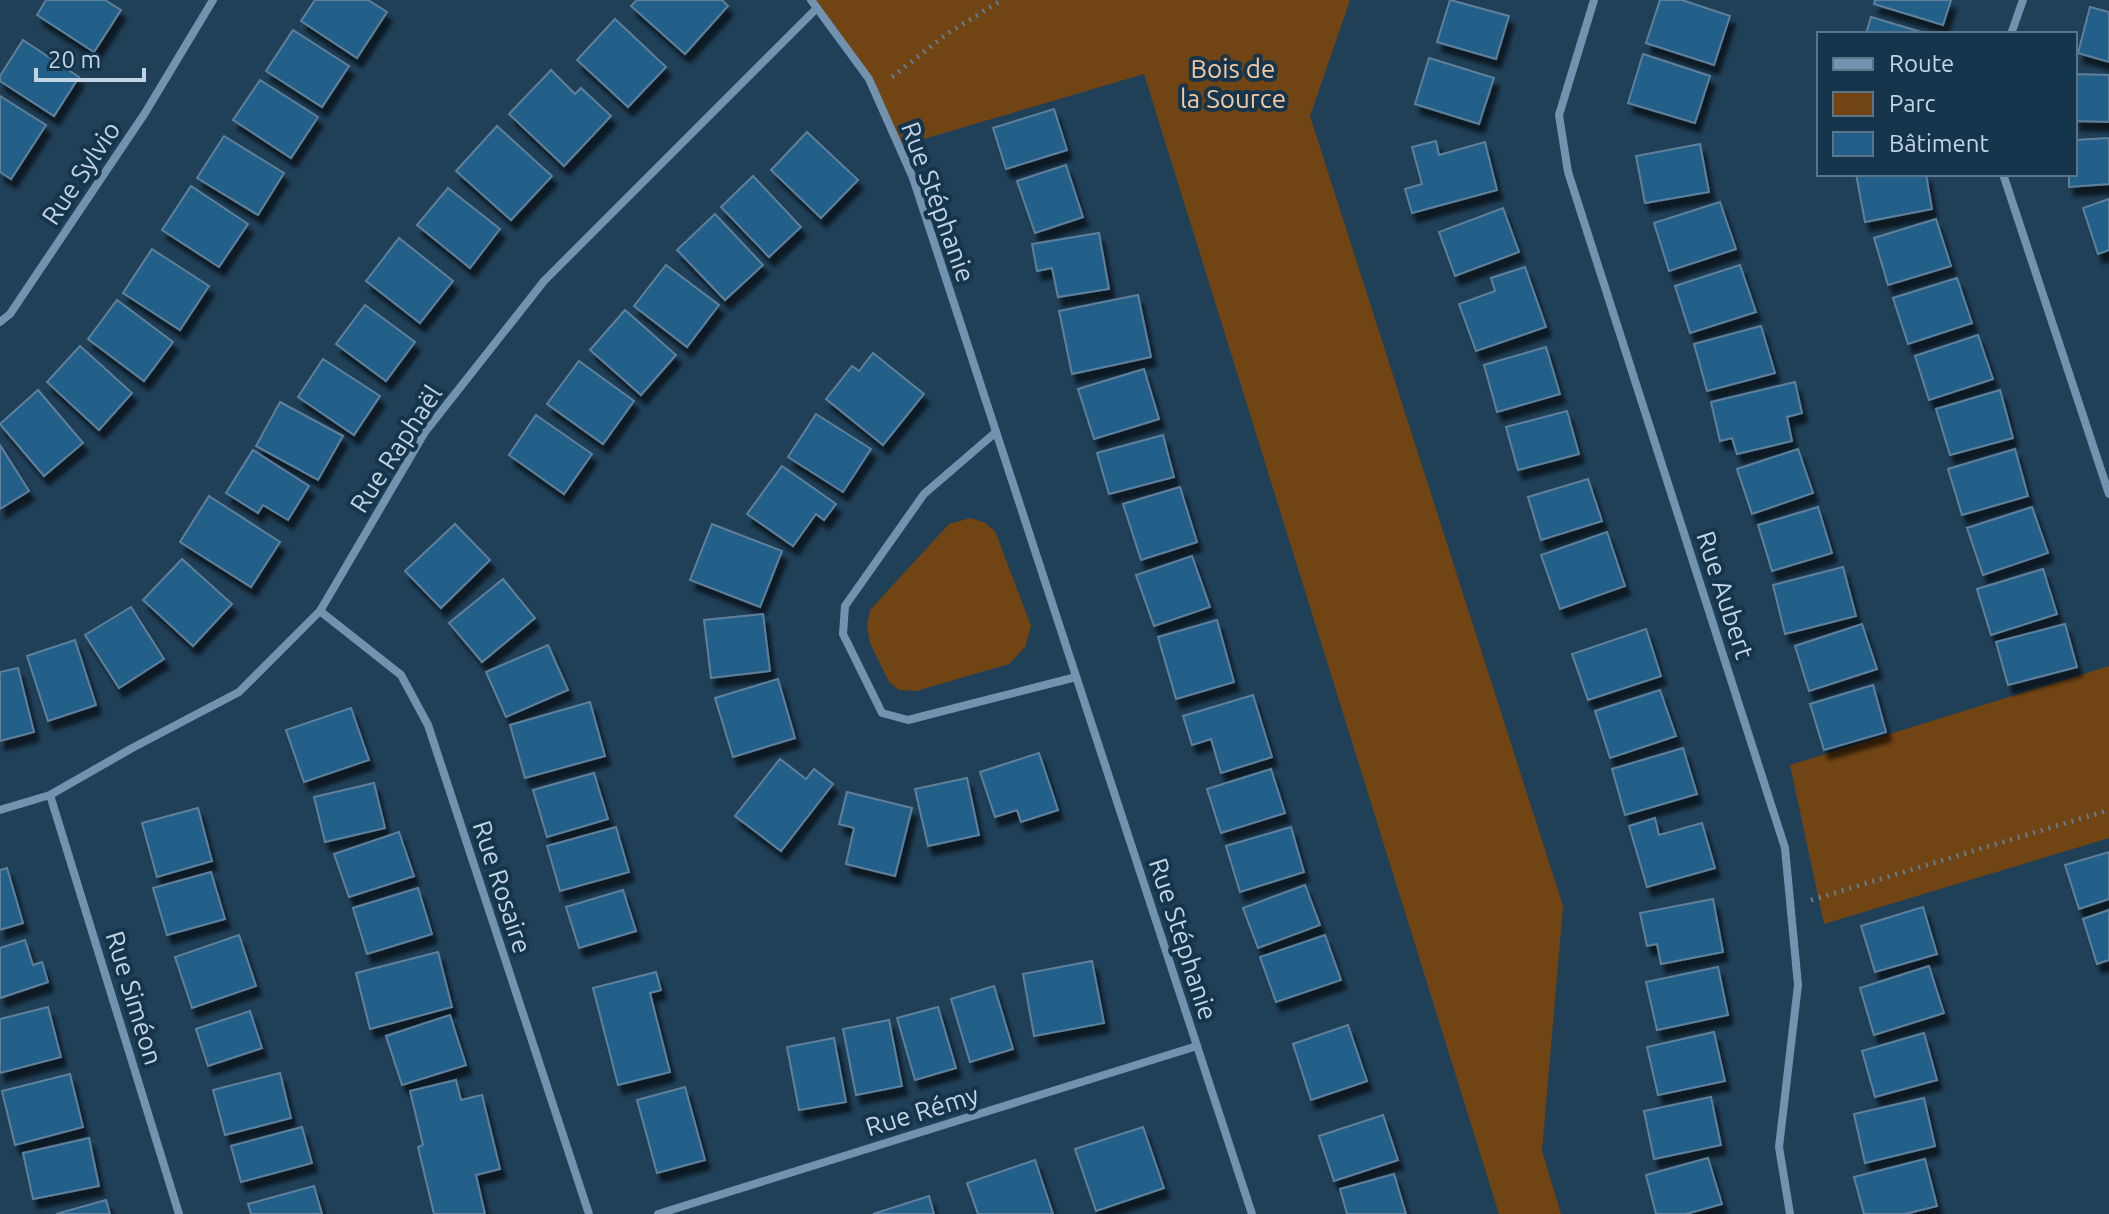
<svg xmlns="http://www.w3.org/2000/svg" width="2109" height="1214" font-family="Ubuntu,sans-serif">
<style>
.green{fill:#714413}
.building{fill:#235e89;stroke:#5e809b;stroke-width:2;filter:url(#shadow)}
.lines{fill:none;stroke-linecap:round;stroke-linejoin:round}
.path{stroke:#627d91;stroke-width:5;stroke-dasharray:2 6;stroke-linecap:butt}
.minor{stroke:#7193b0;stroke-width:8}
.labels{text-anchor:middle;stroke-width:8;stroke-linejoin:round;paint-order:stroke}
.park-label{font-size:26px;fill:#f3c79f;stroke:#15354d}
.street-label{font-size:26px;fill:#c2d4e3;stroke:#15354d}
</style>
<defs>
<filter id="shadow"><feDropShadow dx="5" dy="9" stdDeviation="2" flood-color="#0009"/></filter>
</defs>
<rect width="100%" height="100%" fill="#204058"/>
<g class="green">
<path d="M811,0H1350L1310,116L1563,906L1542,1151L1561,1214H1499L1144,74L900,146L876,89Z"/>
<path d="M971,518L985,523L995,531L1031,626L1025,647L1009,664L916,691L899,690L889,682L870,643L867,626L870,610L949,524Z"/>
<path d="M2109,666V838L1824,924L1790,765Z"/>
</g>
<g class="building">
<path d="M46,0H105L121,10L94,52L37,15Z"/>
<path d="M315,0H368L387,12L357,58L301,21Z"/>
<path d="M637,0H722L728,6L685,54L631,6Z"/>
<path d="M1450,0L1509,16L1496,59L1437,42Z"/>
<path d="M1660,0H1682L1730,16L1714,65L1646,43Z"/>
<path d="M1875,0H1951L1943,25L1874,4Z"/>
<path d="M2090,7L2109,12V62L2078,53Z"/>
<path d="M1871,17L1928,34H1866Z"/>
<path d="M615,19L666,67L628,107L577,60Z"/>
<path d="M293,30L349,66L322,107L266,71Z"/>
<path d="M23,40L79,77L54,116L0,81V76Z"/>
<path d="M1643,54L1710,76L1695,123L1628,103Z"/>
<path d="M1429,58L1494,78L1479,124L1415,104Z"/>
<path d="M551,70L575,94L581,88L611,116L564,166L509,114Z"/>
<path d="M2075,74L2109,75V122L2075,121Z"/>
<path d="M260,80L318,117L291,158L233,120Z"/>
<path d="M0,96L46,125L11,179L0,172Z"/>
<path d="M1054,109L1067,150L1006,169L993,128Z"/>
<path d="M497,126L552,176L511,220L456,171Z"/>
<path d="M807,132L858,180L821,218L771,170Z"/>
<path d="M224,136L284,173L258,215L197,178Z"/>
<path d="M2109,138V184L2069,187V174H2075V140Z"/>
<path d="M1436,141L1439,155L1485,142L1497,190L1412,213L1405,189L1422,184L1412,147Z"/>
<path d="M1700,144L1709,192L1645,203L1636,156Z"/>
<path d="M1066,165L1083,217L1035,233L1017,181Z"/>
<path d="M1856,174H1926L1932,209L1865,222Z"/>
<path d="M753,176L801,227L769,257L721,207Z"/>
<path d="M191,186L248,224L219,267L162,230Z"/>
<path d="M448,188L500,229L470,268L417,225Z"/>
<path d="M2109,199V250L2098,254L2083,208Z"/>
<path d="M1720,202L1736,249L1669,271L1654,223Z"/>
<path d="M1503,208L1519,252L1455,276L1439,232Z"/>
<path d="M715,214L763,265L725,300L677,250Z"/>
<path d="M1936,219L1951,266L1888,285L1874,238Z"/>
<path d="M1099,233L1109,289L1058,297L1052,268L1037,271L1032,244Z"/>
<path d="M399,238L453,281L420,323L366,281Z"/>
<path d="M152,249L209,286L180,330L123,293Z"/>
<path d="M666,265L719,305L687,347L634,306Z"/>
<path d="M1740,265L1756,312L1690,333L1675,286Z"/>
<path d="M1525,267L1546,327L1476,351L1459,304L1495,291L1491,278Z"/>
<path d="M1957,278L1972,323L1908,344L1893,298Z"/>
<path d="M1138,295L1151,357L1072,374L1059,311Z"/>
<path d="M117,300L173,342L144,381L88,339Z"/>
<path d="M365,305L415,342L386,381L336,344Z"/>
<path d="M625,310L676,355L641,395L590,350Z"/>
<path d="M1761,326L1775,373L1707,391L1694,344Z"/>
<path d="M1978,335L1993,379L1929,400L1915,356Z"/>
<path d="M80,346L132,393L99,430L47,382Z"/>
<path d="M1546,347L1560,394L1497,412L1484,365Z"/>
<path d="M873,353L924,394L883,445L826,399L852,366L859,371Z"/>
<path d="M323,359L380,396L354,435L298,397Z"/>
<path d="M579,361L634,401L603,444L547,404Z"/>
<path d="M1144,369L1159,419L1094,439L1078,389Z"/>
<path d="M1795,382L1802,413L1787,417L1792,441L1737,454L1732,438L1720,441L1711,402Z"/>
<path d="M38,390L83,443L44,476L0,424Z"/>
<path d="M2000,390L2013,438L1950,455L1936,409Z"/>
<path d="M280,402L343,436L318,480L256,446Z"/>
<path d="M1567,411L1579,454L1518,470L1506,427Z"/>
<path d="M816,414L871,449L843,492L788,457Z"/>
<path d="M536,415L592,454L564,494L509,455Z"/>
<path d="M1163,435L1174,477L1109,494L1097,453Z"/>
<path d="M0,445L29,491L0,509Z"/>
<path d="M1798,449L1813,493L1752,514L1737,469Z"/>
<path d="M2015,449L2028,496L1962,515L1948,469Z"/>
<path d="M253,450L309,486L288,520L263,505L258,513L226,493Z"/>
<path d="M782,466L836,504L824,520L816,514L793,546L747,514Z"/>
<path d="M1588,479L1602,521L1541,540L1528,497Z"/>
<path d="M1180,487L1197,542L1141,560L1123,504Z"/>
<path d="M209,496L280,542L251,587L180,542Z"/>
<path d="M1818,507L1832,553L1772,571L1758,525Z"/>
<path d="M2032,507L2048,553L1983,575L1967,528Z"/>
<path d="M455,524L490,560L441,608L405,571Z"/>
<path d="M712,524L782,551L760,607L690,580Z"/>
<path d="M1607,532L1625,586L1560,609L1541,555Z"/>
<path d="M1192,556L1210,607L1154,626L1136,575Z"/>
<path d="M182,559L232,604L193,646L143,600Z"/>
<path d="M1843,567L1856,616L1785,634L1773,585Z"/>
<path d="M2043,569L2057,614L1991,635L1977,589Z"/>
<path d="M503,579L535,618L482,662L449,623Z"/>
<path d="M131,607L164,659L119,688L85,635Z"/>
<path d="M763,614L770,671L711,678L704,620Z"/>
<path d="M1217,620L1234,682L1176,699L1158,637Z"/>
<path d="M1862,624L1877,669L1809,691L1795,646Z"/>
<path d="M2065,624L2077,667L2008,685L1996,642Z"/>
<path d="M1646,629L1661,676L1588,700L1572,654Z"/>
<path d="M75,640L96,705L48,721L27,656Z"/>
<path d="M548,645L568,690L506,717L486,672Z"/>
<path d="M18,668L34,732L0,741V672Z"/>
<path d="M778,679L795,738L733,757L715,698Z"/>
<path d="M1873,685L1886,732L1824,750L1810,704Z"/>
<path d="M1660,690L1676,736L1610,758L1595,711Z"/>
<path d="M1253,695L1272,757L1221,773L1211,739L1192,745L1183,716Z"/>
<path d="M590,702L605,756L525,778L510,725Z"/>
<path d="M351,708L369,760L304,782L286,730Z"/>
<path d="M1683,748L1697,794L1625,815L1612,769Z"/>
<path d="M1039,753L1058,810L1021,822L1017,810L995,817L980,772Z"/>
<path d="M780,759L806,779L814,769L833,784L781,851L735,816Z"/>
<path d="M1271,769L1285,813L1221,833L1207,789Z"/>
<path d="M594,773L608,819L547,837L533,790Z"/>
<path d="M967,778L979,835L928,846L915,789Z"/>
<path d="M374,783L385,828L325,842L314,797Z"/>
<path d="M847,792L912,808L895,876L846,864L854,828L839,824Z"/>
<path d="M198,808L212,861L157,877L142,823Z"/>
<path d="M1655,818L1659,835L1702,823L1715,868L1647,887L1629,826Z"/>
<path d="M616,827L629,872L560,891L547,846Z"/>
<path d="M1291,827L1304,872L1240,892L1226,846Z"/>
<path d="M399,832L414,876L349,897L334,854Z"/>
<path d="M2109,852V899L2079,909L2065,865Z"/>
<path d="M7,868L23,923L0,930V870Z"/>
<path d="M211,872L225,919L167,935L153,888Z"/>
<path d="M1305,885L1320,925L1258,948L1243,908Z"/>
<path d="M418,888L432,934L367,954L353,908Z"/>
<path d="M623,890L636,931L579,948L566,907Z"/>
<path d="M1713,899L1723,952L1661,964L1657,944L1647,946L1640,913Z"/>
<path d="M1923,907L1937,954L1875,972L1861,926Z"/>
<path d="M2109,910V960L2097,964L2083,919Z"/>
<path d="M239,935L256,986L192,1008L175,957Z"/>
<path d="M1325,935L1341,980L1276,1002L1260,957Z"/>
<path d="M25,940L33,965L42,962L48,982L0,998V948Z"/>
<path d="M438,952L452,1007L370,1029L356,973Z"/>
<path d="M1092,961L1104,1023L1034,1036L1023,974Z"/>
<path d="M1929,966L1944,1013L1874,1035L1860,988Z"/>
<path d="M1718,967L1728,1015L1657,1030L1646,982Z"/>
<path d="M656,972L661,990L650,993L670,1072L618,1085L593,988Z"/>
<path d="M994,986L1013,1049L970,1062L951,999Z"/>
<path d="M48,1007L61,1057L0,1073V1019Z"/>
<path d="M938,1007L956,1068L915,1080L897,1018Z"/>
<path d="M250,1011L262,1048L208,1066L196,1029Z"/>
<path d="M450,1015L466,1065L402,1085L386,1036Z"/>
<path d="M889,1020L902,1086L856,1095L843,1029Z"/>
<path d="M1348,1025L1367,1081L1311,1100L1293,1044Z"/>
<path d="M1714,1032L1725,1081L1658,1095L1647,1047Z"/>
<path d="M1924,1033L1937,1080L1875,1097L1862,1051Z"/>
<path d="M834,1038L846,1102L799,1110L787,1047Z"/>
<path d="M280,1073L291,1118L225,1135L213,1090Z"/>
<path d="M70,1074L83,1127L15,1145L2,1091Z"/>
<path d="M456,1080L461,1100L482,1095L500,1169L476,1175L485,1214H434L418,1147L423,1145L410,1091Z"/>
<path d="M685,1087L705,1160L657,1173L637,1100Z"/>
<path d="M1711,1097L1721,1145L1654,1159L1644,1111Z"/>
<path d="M1924,1098L1935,1146L1865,1163L1854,1114Z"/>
<path d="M1383,1115L1398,1160L1334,1181L1319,1136Z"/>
<path d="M302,1127L312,1163L241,1182L231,1146Z"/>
<path d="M1143,1127L1164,1188L1096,1211L1075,1149Z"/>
<path d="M89,1138L99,1186L33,1199L23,1153Z"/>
<path d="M1708,1158L1722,1204L1686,1214H1656L1646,1175Z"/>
<path d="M1925,1159L1937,1206L1905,1214H1864L1854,1177Z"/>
<path d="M1035,1160L1053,1214H978L967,1183Z"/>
<path d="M1394,1174L1406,1214H1347L1340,1189Z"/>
<path d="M314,1186L322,1214H251L248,1204Z"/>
<path d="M929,1196L934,1214H873Z"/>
<path d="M106,1200L110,1214H56Z"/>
</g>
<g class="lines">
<g class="path">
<path d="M892,77L948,33L1002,0"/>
<path d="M1811,900L2109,810"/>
</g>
<g class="minor">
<path d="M811,0L869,79L913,178L1252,1214"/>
<path d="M1594,0L1559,115L1568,172L1785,848L1798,985L1779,1147L1790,1214"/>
<path d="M2011,34L2023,0"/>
<path d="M2003,174L2109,494"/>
<path d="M0,322L10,314L145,113L213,0"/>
<path d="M996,432L924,494L845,606L843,634L882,713L908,720L1076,677"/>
<path d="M320,611L401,675L428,725L589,1214"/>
<path d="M50,795L179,1214"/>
<path d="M0,810L50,795L134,747L239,692L320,611L425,432L544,281L817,8"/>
<path d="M658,1214L1197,1046"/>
</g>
</g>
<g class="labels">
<g class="park-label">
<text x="1233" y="78">Bois de<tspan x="1233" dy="30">la Source</tspan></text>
</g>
<g class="street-label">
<text transform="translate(81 173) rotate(-56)" y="9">Rue Sylvio</text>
<text transform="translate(938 202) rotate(70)" y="9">Rue Stéphanie</text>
<text transform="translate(396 449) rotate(-57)" y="9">Rue Raphaël</text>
<text transform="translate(1725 595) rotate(72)" y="9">Rue Aubert</text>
<text transform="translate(502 887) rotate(72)" y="9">Rue Rosaire</text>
<text transform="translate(1183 939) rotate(72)" y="9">Rue Stéphanie</text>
<text transform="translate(134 998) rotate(73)" y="9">Rue Siméon</text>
<text transform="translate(922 1111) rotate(-17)" y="9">Rue Rémy</text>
</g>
</g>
<rect x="1817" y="32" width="260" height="144" fill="#15354d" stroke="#5a7589" stroke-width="2"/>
<rect x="1833" y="58" width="40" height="12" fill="#7193b0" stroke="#5a7589" stroke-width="2"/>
<text x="1889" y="72" font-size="24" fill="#c2d4e3">Route</text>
<rect x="1833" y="92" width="40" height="24" fill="#714413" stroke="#5a7589" stroke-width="2"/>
<text x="1889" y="112" font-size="24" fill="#c2d4e3">Parc</text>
<rect x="1833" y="132" width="40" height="24" fill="#235e89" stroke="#5a7589" stroke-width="2"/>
<text x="1889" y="152" font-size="24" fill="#c2d4e3">Bâtiment</text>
<path d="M36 68v12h108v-12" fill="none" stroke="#c2d4e3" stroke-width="4"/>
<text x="48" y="68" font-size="24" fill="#c2d4e3" stroke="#15354d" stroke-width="6" paint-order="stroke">20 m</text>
</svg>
